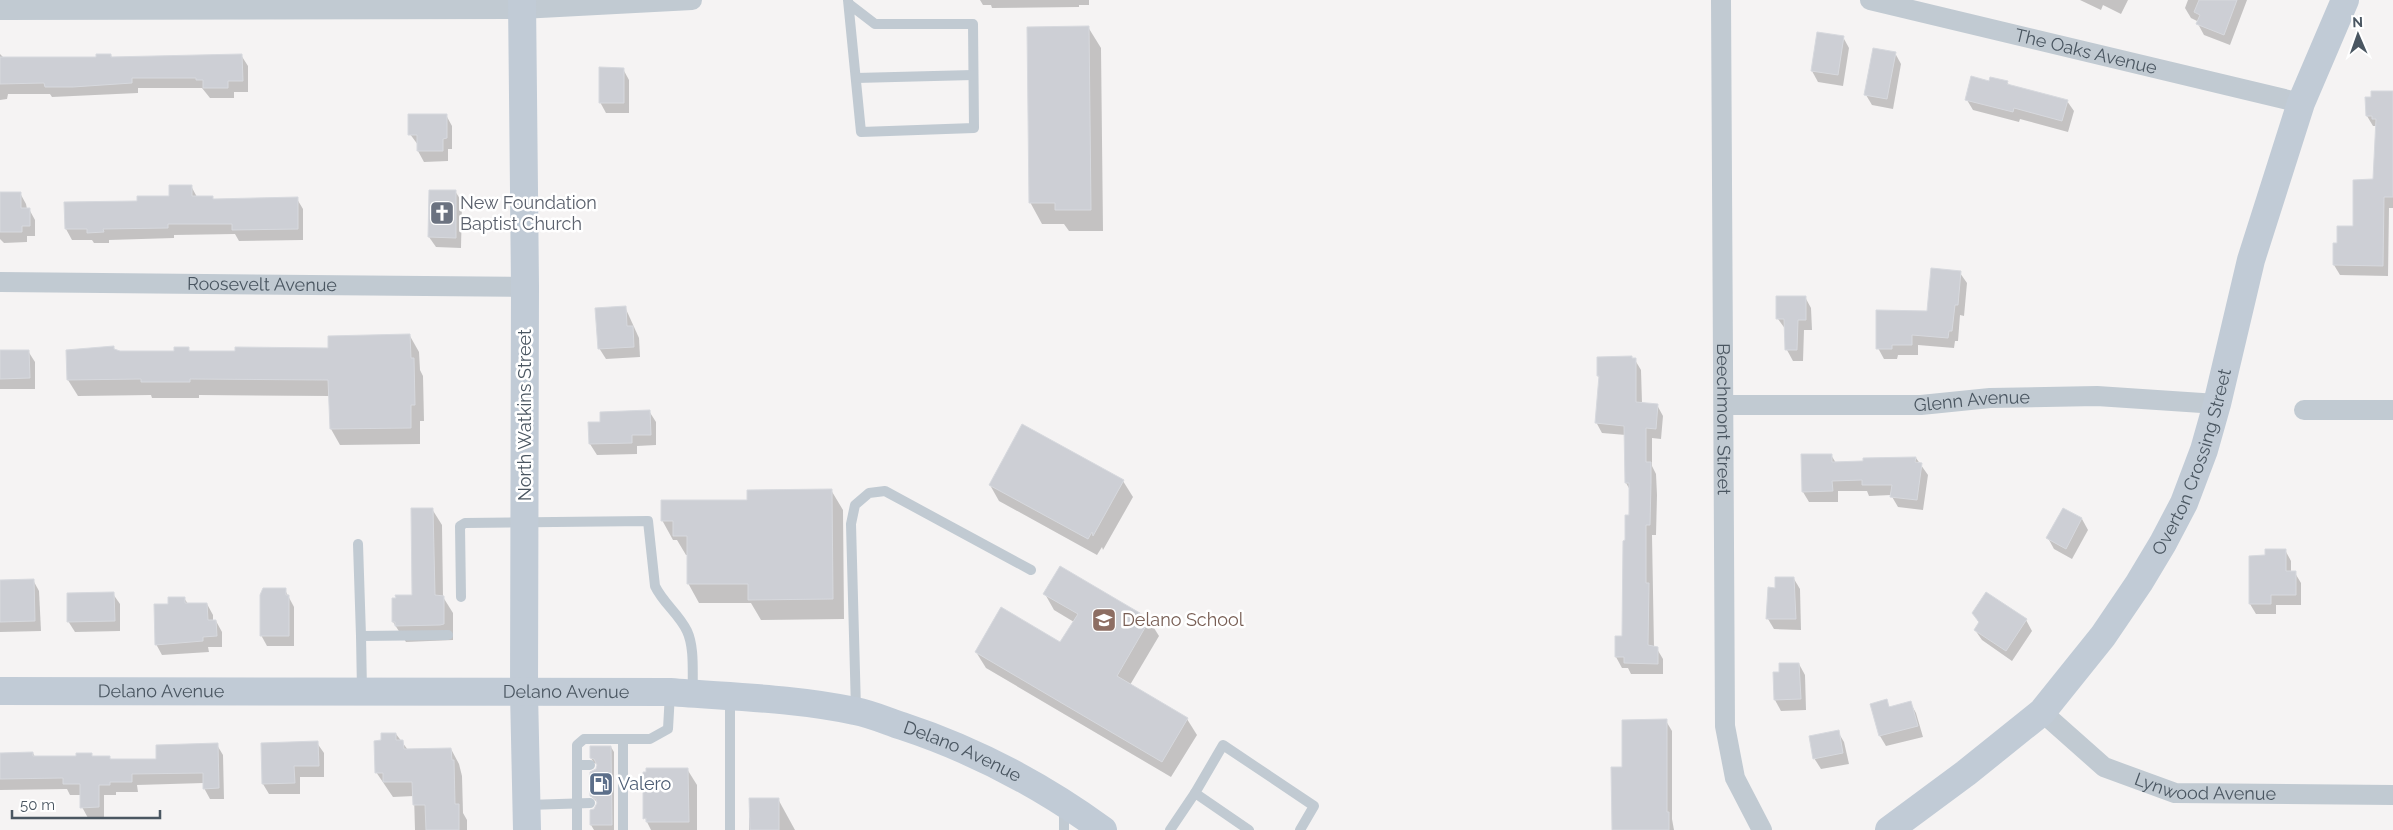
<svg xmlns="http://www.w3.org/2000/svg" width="2393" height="830" font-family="Raleway,sans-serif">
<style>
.shadow{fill:#0003}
.building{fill:#cdcfd5;stroke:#d7d9de}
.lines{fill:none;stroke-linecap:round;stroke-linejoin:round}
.lane{stroke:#c1cad2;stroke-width:10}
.street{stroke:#c1cad2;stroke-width:20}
.secondary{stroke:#c1cbd6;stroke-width:28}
.labels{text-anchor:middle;stroke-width:5;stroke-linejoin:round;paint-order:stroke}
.street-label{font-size:18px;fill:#4a5661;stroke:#fff}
.worship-label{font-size:18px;fill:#5b616d;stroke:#fff;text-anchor:start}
.education-label{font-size:18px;fill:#785e54;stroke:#fff;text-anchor:start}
.service-label{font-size:18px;fill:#4e5e75;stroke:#fff;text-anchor:start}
</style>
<rect width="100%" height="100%" fill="#f5f3f3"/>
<g class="shadow">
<path d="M980,0H1089V5H1079V7L992,8L991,5H983Z"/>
<path d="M2080,0H2128L2121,14L2103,5L2101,10Z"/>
<path d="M2188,0H2247L2230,45L2204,35L2198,24L2199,22L2191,18L2185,8Z"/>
<path d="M1088,27L1101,48L1103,231H1069L1064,224H1042L1030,202Z"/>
<path d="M1818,33L1843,37L1849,48L1843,86L1818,82L1812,71Z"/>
<path d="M1895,53L1901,64L1893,109L1872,105L1866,95Z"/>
<path d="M0,54L5,59L97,58L111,55L112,58L241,55L248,66V92H234V98H210L202,88H138V93L52,97L50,94H8L7,99L0,100Z"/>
<path d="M623,69L629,80V113H606L600,102Z"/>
<path d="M1990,82H2007L2010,86L2067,101L2074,111L2068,132L2020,119L2019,122L1973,110L1967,100Z"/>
<path d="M2393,93V208H2389L2388,276L2340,275L2334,265L2338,244L2354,227L2374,180L2377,126H2373L2367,116Z"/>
<path d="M446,115L452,126V149H448V161L424,162L418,151V145L410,134Z"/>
<path d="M191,186L197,197H212L214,200L297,199L303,209V240L239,241L235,234L174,235V238L109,240V243H94L92,240H72L66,229L138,202L170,197Z"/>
<path d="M455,191L462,202L461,248L436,247L429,237Z"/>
<path d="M0,193H20L26,204L27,209H29L35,220V236H27V242L4,243L0,239Z"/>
<path d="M1960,273L1967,283L1964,316L1960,315L1958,341H1955L1954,348L1918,345V355H1898L1897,359H1884L1878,348L1929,312Z"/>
<path d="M1805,297L1811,308L1812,330H1804L1803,361H1793L1787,350L1786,330L1778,319Z"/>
<path d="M625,307L639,338L640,357L606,359L599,348Z"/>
<path d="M410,336L419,352L420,370L423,376L424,421H420V444L340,445L331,429L330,396L199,395V398H152L151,395L78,396L68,380L114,348L115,351L175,352L188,348L190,352L329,349Z"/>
<path d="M28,351L35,362V389H0V352Z"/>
<path d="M1635,360L1641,370L1642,403L1657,405L1663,416L1661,439L1652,438V466L1656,474L1657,495L1656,535H1652L1654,648L1657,649L1663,659V674H1631L1628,668H1622L1616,657L1623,637L1630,490L1626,483V435L1602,433L1596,422L1600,379L1598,376Z"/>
<path d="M649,411L656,422V445L637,446V454L597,455L590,444V424H601Z"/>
<path d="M1831,455L1836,463L1916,458L1928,475L1923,510L1898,507L1891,495L1869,496L1867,491H1838V502H1809L1803,492Z"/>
<path d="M1123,481L1133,497L1103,550L1102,547L1097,555L999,501L990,485Z"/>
<path d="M831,490L843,510L844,619L761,620L751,603H699L688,583V555H686L677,540H673L662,520L748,502Z"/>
<path d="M432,509L442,525L443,597L453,613V640L406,642L393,622L414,596Z"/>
<path d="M2063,509L2082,519L2088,530L2072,559L2054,549L2048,538Z"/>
<path d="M2285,550L2291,561V573H2295L2301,583V605H2276V614H2256L2250,604L2266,557Z"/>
<path d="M1794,579L1800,589L1801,630L1774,629L1768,619L1776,589Z"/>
<path d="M33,580L39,591L41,631L0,632V581Z"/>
<path d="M285,590L294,607V646H267L261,635Z"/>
<path d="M113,594L120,604V631L75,632L68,621Z"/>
<path d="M1045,594L1149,620L1159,636L1130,685L1187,719L1197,735L1171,777L986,668L976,652L1061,643L1074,622L1054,610Z"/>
<path d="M184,598L188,604H207L213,615V621H216L222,632V647H208L209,652L162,655L156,644L170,605Z"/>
<path d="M1974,613L2026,620L2032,631L2012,661L1982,640L1975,630L1979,623Z"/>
<path d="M1799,664L1805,675L1806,710L1781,711L1775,700L1780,673Z"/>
<path d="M1886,700L1890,708L1910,702L1916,713L1923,737L1886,746L1880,736Z"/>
<path d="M1666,721L1672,731V819L1674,830H1613L1624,768Z"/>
<path d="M1838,732L1844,742L1849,764L1821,769L1814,758Z"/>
<path d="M396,734L408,750L451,749L459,764L462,776L463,813L467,820V830H415L414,796L393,797L376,772L382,742Z"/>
<path d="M317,743L324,753V777H300V794H269L263,784Z"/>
<path d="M217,745L223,755L224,799H210L204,788V783L137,785L138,792H116V795H104V818H88L82,807V795H70L67,789L0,790V754L33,753L35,757H77L91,754L93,757H109L112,761L157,760Z"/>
<path d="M611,747L614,752V830H594L591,825L598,803L591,796L598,764L594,763L591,758Z"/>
<path d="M687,769L697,785V830H651L645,818Z"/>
<path d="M778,799L795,830H749V818Z"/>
</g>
<g class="building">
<path d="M2199,0H2237L2224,35L2196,24L2200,15L2194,12Z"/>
<path d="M1089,26L1091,210H1055V203H1029L1027,27Z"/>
<path d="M1817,32L1844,36L1838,75L1811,71Z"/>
<path d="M1873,48L1896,52L1887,99L1864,95Z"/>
<path d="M96,54H111V57L242,54L243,81H228V88H203V80H196V78H132V83L73,87H45L44,83L0,84V57H96Z"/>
<path d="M599,67L624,68V103H599Z"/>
<path d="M1971,76L1989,81L1990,77L2008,81L2007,84L2068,100L2062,121L2014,108L2013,112L1965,100Z"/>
<path d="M2371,91H2393V197H2384L2383,266L2333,265V243H2337V226H2353V180L2373,179L2376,119H2372V116H2366L2365,97H2371Z"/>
<path d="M408,114H447V138L443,139V151H417V135H408Z"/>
<path d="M169,185H192V196H213V199L298,197V229L232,230V224H168V228L103,229L104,232L87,233V229H65L64,202L137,201V196H169Z"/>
<path d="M429,190H456V238L428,237Z"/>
<path d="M0,192H21V208H30V226H22V232H0Z"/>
<path d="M1931,268L1961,271L1958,305H1955L1952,331H1949L1948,338L1912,335V345H1892V349H1876V310L1927,311Z"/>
<path d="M1776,296H1806V320H1798L1797,350H1785L1784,319H1776Z"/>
<path d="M626,306L627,326H633L634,347L598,349L595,308Z"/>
<path d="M410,334L411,358H414L415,405H411V428L330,429L328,380L190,379V382H141V379L67,380L66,350L114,346V349L120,351H174V347H189V351H235V347L328,348V336Z"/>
<path d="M0,350H29L30,378L0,379Z"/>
<path d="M1632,356V358H1636V402L1658,404L1656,429L1646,428V462H1651V483L1650,525H1646V583H1649L1648,645L1658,647V664L1624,663V657H1615V636H1622L1623,541L1625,540V515H1629V483H1625L1624,426L1595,423L1599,376H1597V357Z"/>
<path d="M650,410L651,435H632V443L589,444L588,422H600V412Z"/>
<path d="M1022,424L1124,480L1093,536L1092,532L1088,539L989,485Z"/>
<path d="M1801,454H1832V462L1863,461V458L1916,457L1915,462L1922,463L1917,500L1890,497L1892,485H1862V480L1832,481L1833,491L1802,492Z"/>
<path d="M832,489L833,599L748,600V584H687V536H673V521H661V500H747V490Z"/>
<path d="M411,508H433L435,595L444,596V624L440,625L395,626V622H392V598H396L395,595H412Z"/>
<path d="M2063,508L2082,518L2066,549L2046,538Z"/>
<path d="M2265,549H2286V571H2296V595H2271V604H2249V556L2265,555Z"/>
<path d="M1060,566L1150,619L1117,676L1188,718L1162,762L975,652L1001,607L1060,642L1078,614L1043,594Z"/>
<path d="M1775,577H1794L1796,619H1766L1768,587L1775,588Z"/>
<path d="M34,579L35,621L0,622V580Z"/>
<path d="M263,588H286V595H289V636H260V595Z"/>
<path d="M114,592L115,621L67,622V593Z"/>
<path d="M1986,592L2027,619L2006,651L1974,630L1979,622L1972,613Z"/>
<path d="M168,597H185V603H207L208,620H216L217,636L203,637V641L155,645L154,604H168Z"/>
<path d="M1779,663H1799L1801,699L1774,700L1773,672H1779Z"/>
<path d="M1887,699L1889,707L1911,701L1918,726L1879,736L1870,704Z"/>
<path d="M1667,719V812H1669V830H1612L1611,767H1622V720Z"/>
<path d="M1839,730L1843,753L1813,759L1809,736Z"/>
<path d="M381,733H396V740H403L404,749L451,748L452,760H454L455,804H459V830H426L425,805H413L412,782H383V773H375L374,741L381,740Z"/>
<path d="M318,741L319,766H294L295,783L262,784L261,743Z"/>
<path d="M218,743L219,788L203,789V773L132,774V782H110V785H99V807L80,808V784H63V778L0,779V753L33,752V756H76V753H92V756H110V759H156V745Z"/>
<path d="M590,746H611L612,825H590V810L594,809L597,803L596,799L590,796V772L596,769L597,765L594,759L590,758Z"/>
<path d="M646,768H688L689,822H646V818L643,819V772H646Z"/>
<path d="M749,798H779V830H750Z"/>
</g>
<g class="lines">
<g class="lane">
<path d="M848,0L861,132L974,128L973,24H875L849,4"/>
<path d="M856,78L973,75"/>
<path d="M358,544L361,636"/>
<path d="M461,597L460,526L465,523L648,521L655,586C663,603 679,614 687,631C695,648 692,674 693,693"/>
<path d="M362,691L361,636L448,635"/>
<path d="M730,696V830"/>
<path d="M856,710L851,524L855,505L869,493L885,491L1031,570"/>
<path d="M623,739V830"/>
<path d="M577,765H590"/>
<path d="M1195,793L1223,745L1314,806L1300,830"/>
<path d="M528,805L590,803"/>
<path d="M1064,807V830"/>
<path d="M577,830V745L584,739H650L668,729L670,693"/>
<path d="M1170,830L1195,793L1249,830"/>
</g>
<g class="street">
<path id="s1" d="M1721,0L1725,726L1735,778L1762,830"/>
<path id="s2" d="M1870,0L2301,103"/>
<path d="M0,10L521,9L692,0"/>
<path id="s3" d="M0,282L525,287"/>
<path id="s4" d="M1724,405H1921L1990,398L2097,396L2217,404"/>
<path d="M2304,410H2393"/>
<path id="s5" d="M2042,712L2104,767L2175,793L2393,795"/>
</g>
<g class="secondary">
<path d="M522,0L525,287L524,692L527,830"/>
<path id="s6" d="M0,691L670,692C732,697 794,698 855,711C871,714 887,721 902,726C975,750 1041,785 1103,830"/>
<path id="s7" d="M1889,830L1966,773L2042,712L2103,636L2139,583L2163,543L2184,503L2204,450L2217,404L2251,260L2301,103L2345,0"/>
</g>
</g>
<defs>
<symbol id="church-square" viewBox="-11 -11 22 22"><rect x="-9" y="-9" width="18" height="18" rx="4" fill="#6b7280" stroke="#fff"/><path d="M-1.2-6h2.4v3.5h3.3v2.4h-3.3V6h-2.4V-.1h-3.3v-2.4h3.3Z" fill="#fff"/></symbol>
<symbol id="school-square" viewBox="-11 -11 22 22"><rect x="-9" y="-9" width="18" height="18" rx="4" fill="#8d6e63" stroke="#fff"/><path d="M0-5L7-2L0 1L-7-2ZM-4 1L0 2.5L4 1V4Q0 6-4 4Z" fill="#fff"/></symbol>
<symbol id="fuel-square" viewBox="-11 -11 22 22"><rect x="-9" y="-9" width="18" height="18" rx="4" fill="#5c6f8a" stroke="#fff"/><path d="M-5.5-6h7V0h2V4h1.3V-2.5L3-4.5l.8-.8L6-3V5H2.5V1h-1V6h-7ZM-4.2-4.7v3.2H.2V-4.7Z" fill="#fff"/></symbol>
</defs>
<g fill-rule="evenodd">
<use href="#church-square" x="428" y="199" width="28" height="28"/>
<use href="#school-square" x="1090" y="606" width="28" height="28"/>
<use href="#fuel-square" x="587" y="770" width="28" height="28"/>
</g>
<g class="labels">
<g class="street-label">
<text dy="6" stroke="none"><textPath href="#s2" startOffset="222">The Oaks Avenue</textPath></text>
<text dy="6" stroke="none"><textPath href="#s3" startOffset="262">Roosevelt Avenue</textPath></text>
<text dy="6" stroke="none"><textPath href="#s4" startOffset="248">Glenn Avenue</textPath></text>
<text transform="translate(525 415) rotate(-90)" y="6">North Watkins Street</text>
<text dy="6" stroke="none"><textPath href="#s1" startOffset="419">Beechmont Street</textPath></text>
<text dy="6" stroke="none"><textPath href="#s7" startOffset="488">Overton Crossing Street</textPath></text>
<text dy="6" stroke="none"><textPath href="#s6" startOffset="161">Delano Avenue</textPath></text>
<text dy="6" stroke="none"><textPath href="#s6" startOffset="566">Delano Avenue</textPath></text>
<text dy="6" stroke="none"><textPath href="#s6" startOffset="971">Delano Avenue</textPath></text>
<text dy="6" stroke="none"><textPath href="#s5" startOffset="188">Lynwood Avenue</textPath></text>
</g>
<g class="worship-label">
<text x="460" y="209">New Foundation<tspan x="460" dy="21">Baptist Church</tspan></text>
</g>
<g class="education-label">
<text x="1122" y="626">Delano School</text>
</g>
<g class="service-label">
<text x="618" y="790">Valero</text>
</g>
</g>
<g transform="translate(2358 35) rotate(358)" stroke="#ffffff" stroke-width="4" paint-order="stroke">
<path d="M0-4L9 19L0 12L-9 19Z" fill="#4a5661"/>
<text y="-8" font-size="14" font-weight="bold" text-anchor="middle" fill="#4a5661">N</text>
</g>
<path d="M12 810v8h148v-8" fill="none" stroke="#4a5661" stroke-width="2.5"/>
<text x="20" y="810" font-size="15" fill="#4a5661" stroke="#ffffff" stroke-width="4" paint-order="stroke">50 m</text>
</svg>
